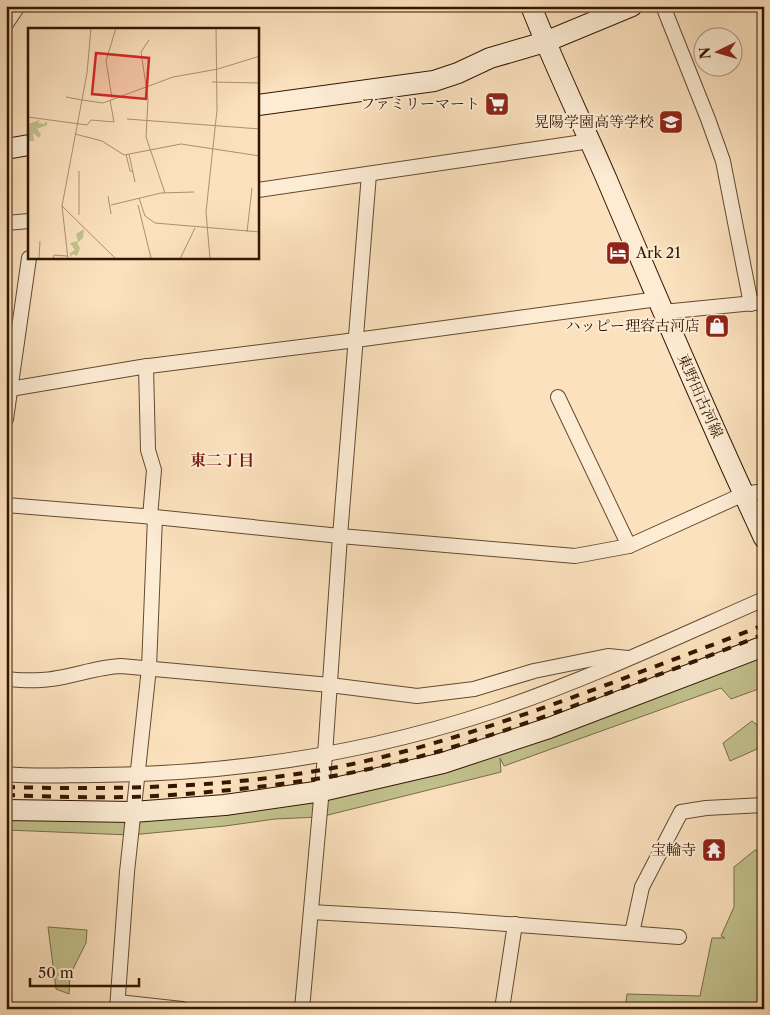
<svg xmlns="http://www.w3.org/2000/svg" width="770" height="1015" font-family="'Libre Caslon Text','Noto Serif JP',serif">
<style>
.green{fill:#c2c28e;stroke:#7b6c47}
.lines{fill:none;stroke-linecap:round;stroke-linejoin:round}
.street-casing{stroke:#66492f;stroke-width:16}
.secondary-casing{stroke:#341600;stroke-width:22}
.street{stroke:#fcecd4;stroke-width:14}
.secondary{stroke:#fcecd4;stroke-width:20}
.rail{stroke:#341600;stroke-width:4;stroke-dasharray:9 9;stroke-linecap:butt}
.labels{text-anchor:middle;stroke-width:4;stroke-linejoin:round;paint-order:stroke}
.poi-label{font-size:15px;fill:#341600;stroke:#fcecd4;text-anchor:end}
.street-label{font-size:15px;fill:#341600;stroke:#fcecd4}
.neighbourhood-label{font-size:16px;font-weight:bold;fill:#7a1f14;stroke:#fcecd4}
.inset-road{fill:none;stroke:#ab9071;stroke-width:1}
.view{fill:#d62828;fill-opacity:0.15;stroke:#d62828;stroke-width:2.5}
.inset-edge{fill:none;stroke:#341600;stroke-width:2.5}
</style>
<rect width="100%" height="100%" fill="#fbe1bd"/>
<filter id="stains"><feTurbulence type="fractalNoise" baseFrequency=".004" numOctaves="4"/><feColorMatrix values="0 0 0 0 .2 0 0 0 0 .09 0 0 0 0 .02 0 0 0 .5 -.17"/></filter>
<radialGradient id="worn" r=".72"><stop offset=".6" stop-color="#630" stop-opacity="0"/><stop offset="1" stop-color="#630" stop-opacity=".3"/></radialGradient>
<g class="green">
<path d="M764,652V687L731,699L721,688L504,766L500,758L501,772L320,817L275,819L225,826L131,835L6,830V810L322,791Z"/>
<path d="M752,721L764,730V746L730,761L723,743Z"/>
<path d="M755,850L764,852V1009H625L627,994L700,996L712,938H725L721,936L734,907V867Z"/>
<path d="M48,927L87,930L86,943L70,975L69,994L56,989Z"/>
</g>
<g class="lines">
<defs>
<g id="street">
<path d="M663,6L708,119L723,161L751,304"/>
<path d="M6,24L18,6"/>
<path d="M258,190L590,141"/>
<path d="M6,223L29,221"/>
<path d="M663,312L764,302"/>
<path d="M146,366L148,450L154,470L150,517"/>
<path d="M10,389L141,367L356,340L658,299"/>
<path d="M558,397L629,546"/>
<path d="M6,419L29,258"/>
<path d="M6,505L155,517L340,536L575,556L629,546L744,494L764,491"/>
<path d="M6,679C18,680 29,681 41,680C68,679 94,667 121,666L330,685L417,696L474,689L534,671L608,656L628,658"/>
<path d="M6,774C36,777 67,775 97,775C232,774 365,754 494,711C586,680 675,638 764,599"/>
<path d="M311,912L453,920L679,937"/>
<path d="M632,933L642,887L681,812L706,808L764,805"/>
<path d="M118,1002L182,1009"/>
<path d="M117,1009L127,872L149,668L155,517"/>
<path d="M302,1009L325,755L340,536L369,174"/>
<path d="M502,1009L515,924"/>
</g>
<g id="secondary">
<path d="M531,6C554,65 582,122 607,180C658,300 709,420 764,538"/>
<path d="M258,105L434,81L458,73L490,58L545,42L632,6"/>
<path d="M6,149L29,145"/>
<path d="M6,810L133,812L225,805L322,791L443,763L549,728L764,646"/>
</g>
</defs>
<use href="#street" class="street-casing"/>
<use href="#secondary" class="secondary-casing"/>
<use href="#street" class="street"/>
<use href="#secondary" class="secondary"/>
<g class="rail">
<path d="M6,787C119,790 232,788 343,766C434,747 522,716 609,684C661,664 713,645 764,625"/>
<path d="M6,795C61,797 116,799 171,795C227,791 283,785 339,775C428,759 514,728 598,697C654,676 709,657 764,634"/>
</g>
</g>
<defs>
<symbol id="supermarket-square" viewBox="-11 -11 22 22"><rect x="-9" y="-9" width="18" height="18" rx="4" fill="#8f2418" stroke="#fcecd4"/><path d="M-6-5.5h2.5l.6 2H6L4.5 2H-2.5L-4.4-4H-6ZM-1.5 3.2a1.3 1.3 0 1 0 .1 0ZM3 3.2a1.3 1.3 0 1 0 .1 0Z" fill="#fff"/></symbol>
<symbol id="school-square" viewBox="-11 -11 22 22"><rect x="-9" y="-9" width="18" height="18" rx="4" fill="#8f2418" stroke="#fcecd4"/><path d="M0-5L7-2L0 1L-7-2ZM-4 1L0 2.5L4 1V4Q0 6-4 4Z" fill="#fff"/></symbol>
<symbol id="hotel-square" viewBox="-11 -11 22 22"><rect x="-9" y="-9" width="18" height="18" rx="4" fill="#8f2418" stroke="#fcecd4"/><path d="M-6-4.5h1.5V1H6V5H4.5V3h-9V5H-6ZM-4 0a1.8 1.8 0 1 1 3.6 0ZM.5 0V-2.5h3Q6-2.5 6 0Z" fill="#fff"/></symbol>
<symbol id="shop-square" viewBox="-11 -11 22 22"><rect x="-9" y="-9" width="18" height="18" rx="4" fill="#8f2418" stroke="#fcecd4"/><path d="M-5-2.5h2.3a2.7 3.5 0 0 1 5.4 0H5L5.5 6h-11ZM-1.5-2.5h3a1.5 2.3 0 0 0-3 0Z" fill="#fff"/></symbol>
<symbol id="temple-square" viewBox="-11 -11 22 22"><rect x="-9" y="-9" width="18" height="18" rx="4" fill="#8f2418" stroke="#fcecd4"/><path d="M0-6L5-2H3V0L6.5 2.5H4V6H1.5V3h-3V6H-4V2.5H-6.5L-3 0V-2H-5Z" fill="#fff"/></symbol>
</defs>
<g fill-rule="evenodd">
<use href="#supermarket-square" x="483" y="90" width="28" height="28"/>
<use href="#school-square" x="657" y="108" width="28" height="28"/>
<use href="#hotel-square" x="604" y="239" width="28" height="28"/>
<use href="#shop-square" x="703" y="312" width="28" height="28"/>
<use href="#temple-square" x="700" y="836" width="28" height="28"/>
</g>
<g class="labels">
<g class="poi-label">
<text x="480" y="109">ファミリーマート</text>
<text x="654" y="127">晃陽学園高等学校</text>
<text x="636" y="258" text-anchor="start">Ark 21</text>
<text x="700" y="331">ハッピー理容古河店</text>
<text x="696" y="855">宝輪寺</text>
</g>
<g class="street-label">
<text transform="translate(700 396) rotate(66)" y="5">東野田古河線</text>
</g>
<g class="neighbourhood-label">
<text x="222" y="466">東二丁目</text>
</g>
</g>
<g transform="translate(28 28)">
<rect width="231" height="231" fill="#fbe1bd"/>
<path d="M12,92L10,95L16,96L19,93V97L9,101L13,106L11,110L5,105L6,113H1L0,96ZM56,201L55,210L49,215L52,220L49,228L45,226L42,229V225L47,222L42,215L50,213L48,206Z" fill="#c2c28e"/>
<path class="inset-road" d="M63,0L59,45L34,178L88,231M121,12L113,24L120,71L118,109L137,165M190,41L232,28M184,54L232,55M38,69L54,72M84,70L78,33L88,0M54,72L75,75L145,49L190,41M82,72L86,94M0,89L59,97L63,92L86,94M99,91L232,101M47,106L74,113L96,127L153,116L232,128M98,126L102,143H105M101,126L107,154M80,168L83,186M111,170L117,188L127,195L232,204M83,177L133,165L166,164M110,177L123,230M34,178L40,231M51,187V143M219,204L224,160M11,231L12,213M25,231L26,227L39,228M152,231L167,200M182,231L178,184L189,82L188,0"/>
<path class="view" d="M68,25L121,30L118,71L64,66Z"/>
<rect width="231" height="231" class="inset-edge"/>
</g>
<rect width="770" height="1015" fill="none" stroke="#fbe1bd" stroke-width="25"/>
<rect x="8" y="8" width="755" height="1000" fill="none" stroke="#341600" stroke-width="2.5"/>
<rect x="12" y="12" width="745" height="990" fill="none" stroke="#341600"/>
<g transform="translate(718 52) rotate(265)"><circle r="24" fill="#fcecd4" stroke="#ac967f"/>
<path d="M0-4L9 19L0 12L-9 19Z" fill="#8f2418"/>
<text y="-8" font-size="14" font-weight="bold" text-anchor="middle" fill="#341600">N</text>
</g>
<path d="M30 978v8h109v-8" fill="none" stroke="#341600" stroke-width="2.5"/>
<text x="38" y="978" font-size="15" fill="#341600" stroke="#fcecd4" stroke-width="4" paint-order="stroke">50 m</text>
<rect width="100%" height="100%" filter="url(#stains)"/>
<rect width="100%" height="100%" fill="url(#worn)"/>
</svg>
